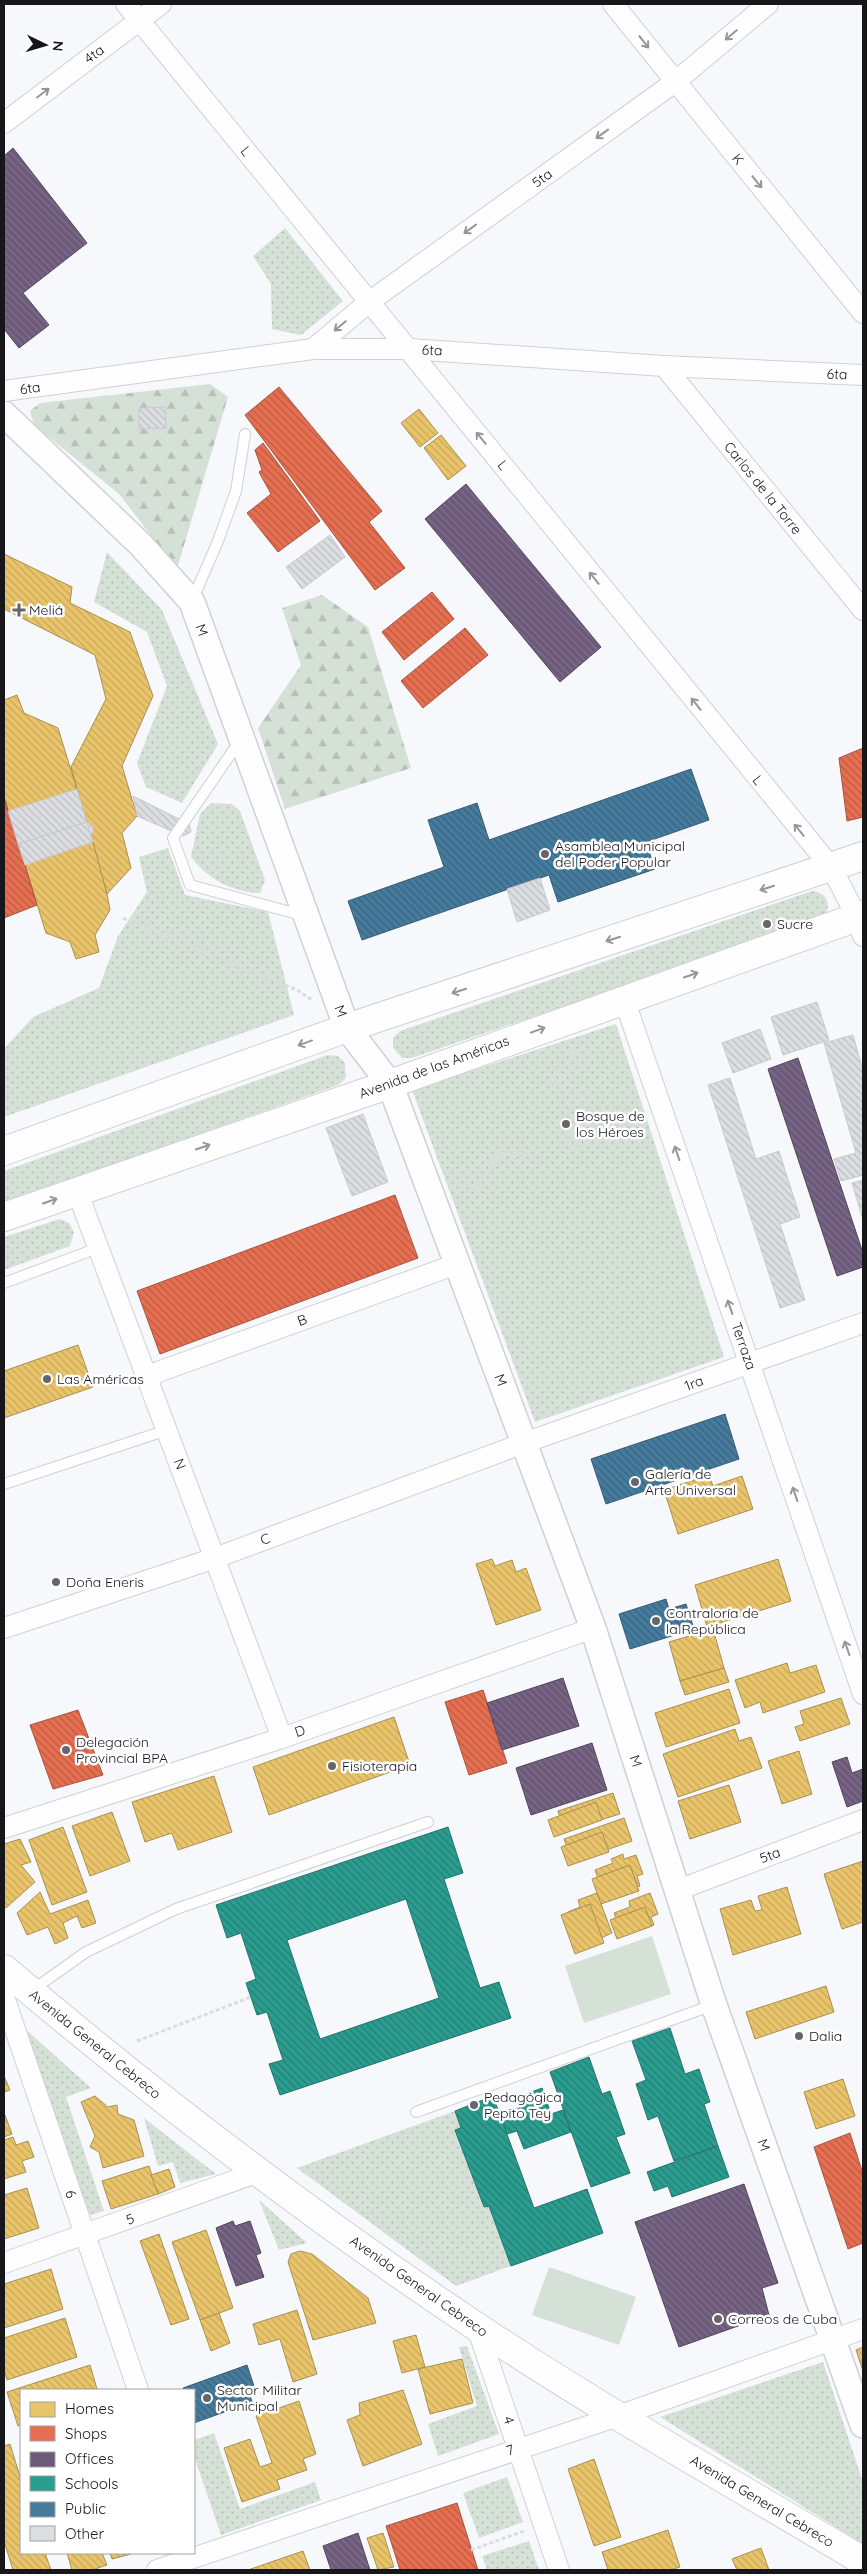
<svg xmlns="http://www.w3.org/2000/svg" width="867" height="2574" font-family="Quicksand,sans-serif">
<style>
.green{fill:url(#green-dots)}
.forest{fill:url(#forest-firs)}
.pitch{fill:#d5e1d7}
.homes{fill:url(#homes-back-hatch);stroke:#aa9052}
.shops{fill:url(#shops-back-hatch);stroke:#a85441}
.offices{fill:url(#offices-back-hatch);stroke:#53455e}
.schools{fill:url(#schools-back-hatch);stroke:#24746c;fill-rule:evenodd}
.public{fill:url(#public-back-hatch);stroke:#375d76}
.building{fill:url(#building-back-hatch);stroke:#c9cace}
.lines{fill:none;stroke-linecap:round;stroke-linejoin:round}
.service-casing{stroke:#cfd0d4;stroke-width:12}
.minor-casing{stroke:#cfd0d4;stroke-width:22}
.tertiary-casing{stroke:#cfd0d4;stroke-width:28}
.primary-casing{stroke:#cfd0d4;stroke-width:30}
.path{stroke:#dcdcdd;stroke-width:3;stroke-dasharray:4 2.5;stroke-linecap:butt}
.service{stroke:#fefeff;stroke-width:10}
.minor{stroke:#fefeff;stroke-width:20}
.tertiary{stroke:#fefeff;stroke-width:25}
.primary{stroke:#fefeff;stroke-width:28}
.oneway{stroke:#969698}
.poi-dot{fill:#65656a;stroke:#fff;stroke-width:2}
.labels{text-anchor:middle;stroke-width:5;stroke-linejoin:round;paint-order:stroke}
.street-label{font-size:14px;fill:#16161b;stroke:#fff}
.poi-label{font-size:14px;fill:#16161b;stroke:#fff;text-anchor:start}
</style>
<defs>
<pattern id="green-dots" width="8" height="8" patternUnits="userSpaceOnUse" patternTransform="scale(1.25)"><rect width="8" height="8" fill="#d5e1d7"/><path d="M2 2h.1M6 6h.1" fill="none" stroke="#b6c0b8" stroke-width="1.8" stroke-linecap="round"/></pattern>
<pattern id="forest-firs" width="22" height="20" patternUnits="userSpaceOnUse" patternTransform="scale(1.25)"><rect width="22" height="20" fill="#d5e1d7"/><path d="M5 1l3.5 6h-7zM16 11l3.5 6h-7z" fill="#b6c0b8"/></pattern>
<pattern id="homes-back-hatch" width="6" height="6" patternUnits="userSpaceOnUse" patternTransform="scale(1.25)"><rect width="6" height="6" fill="#e9c46a"/><path d="M-1 5l2 2M0 0l6 6M5-1l2 2" fill="none" stroke="#c7a85b"/></pattern>
<pattern id="shops-back-hatch" width="6" height="6" patternUnits="userSpaceOnUse" patternTransform="scale(1.25)"><rect width="6" height="6" fill="#e76f51"/><path d="M-1 5l2 2M0 0l6 6M5-1l2 2" fill="none" stroke="#ba5a42"/></pattern>
<pattern id="offices-back-hatch" width="6" height="6" patternUnits="userSpaceOnUse" patternTransform="scale(1.25)"><rect width="6" height="6" fill="#6d597a"/><path d="M-1 5l2 2M0 0l6 6M5-1l2 2" fill="none" stroke="#80718a"/></pattern>
<pattern id="schools-back-hatch" width="6" height="6" patternUnits="userSpaceOnUse" patternTransform="scale(1.25)"><rect width="6" height="6" fill="#2a9d8f"/><path d="M-1 5l2 2M0 0l6 6M5-1l2 2" fill="none" stroke="#237f74"/></pattern>
<pattern id="public-back-hatch" width="6" height="6" patternUnits="userSpaceOnUse" patternTransform="scale(1.25)"><rect width="6" height="6" fill="#457b9d"/><path d="M-1 5l2 2M0 0l6 6M5-1l2 2" fill="none" stroke="#39647f"/></pattern>
<pattern id="building-back-hatch" width="6" height="6" patternUnits="userSpaceOnUse" patternTransform="scale(1.25)"><rect width="6" height="6" fill="#dddee2"/><path d="M-1 5l2 2M0 0l6 6M5-1l2 2" fill="none" stroke="#bdbec1"/></pattern>
</defs>
<rect width="100%" height="100%" fill="#f7f8fc"/>
<g class="green">
<path d="M285,228L343,301L301,335L272,329L271,284L253,256Z"/>
<path d="M107,552L162,610L218,744L182,803L146,787L137,763L167,686L147,632L94,602Z"/>
<path d="M211,803L232,804L240,811L265,880L260,893C234,893 206,878 191,857L200,814Z"/>
<path d="M168,848L185,895L268,912L294,1015L4,1117V1049L33,1017L99,988L118,936L147,892L139,857Z"/>
<path d="M812,891C827,892 833,906 823,918L412,1058H402L393,1048V1038L400,1031Z"/>
<path d="M616,1024L724,1357L535,1422L412,1090Z"/>
<path d="M328,1055L338,1056L345,1063L346,1078L338,1085L4,1203V1171Z"/>
<path d="M60,1219L69,1223L74,1232L70,1246L4,1270V1237Z"/>
<path d="M22,2026L91,2088L66,2097L104,2211L90,2215Z"/>
<path d="M455,2111L461,2128L456,2130L483,2207L489,2206L511,2266L456,2286L297,2168Z"/>
<path d="M144,2118L216,2174L180,2183L173,2162L158,2166Z"/>
<path d="M259,2200L307,2243L279,2250Z"/>
<path d="M467,2346L499,2434L438,2456L428,2424L477,2406L459,2347Z"/>
<path d="M823,2362L863,2482V2544L660,2417Z"/>
<path d="M214,2433L240,2509L315,2482L321,2500L221,2535L194,2456V2440Z"/>
<path d="M507,2477L523,2522L479,2538L463,2493Z"/>
<path d="M529,2541L539,2570H487L482,2556Z"/>
</g>
<g class="forest">
<path d="M210,384L228,397L177,569L119,494L34,425L30,411L40,403Z"/>
<path d="M322,595L368,627L411,768L285,809L258,728L301,665L282,608Z"/>
</g>
<g class="pitch">
<path d="M652,1936L671,1994L584,2023L565,1966Z"/>
<path d="M549,2267L636,2297L619,2345L532,2315Z"/>
</g>
<g class="homes">
<path d="M419,409L438,433L420,447L401,423Z"/>
<path d="M441,435L466,466L448,480L424,448Z"/>
<path d="M4,554L72,587L70,603L130,632L153,696L122,766L137,816L122,833L131,868L107,894L71,767L106,699L95,655L4,609Z"/>
<path d="M17,695L24,713L58,728L93,842L107,894L110,910L95,935L99,952L76,959L70,942L46,933L4,797V700Z"/>
<path d="M78,1345L93,1387L4,1418V1371Z"/>
<path d="M709,1475L713,1486L742,1476L753,1509L678,1534L664,1490Z"/>
<path d="M492,1559L495,1566L512,1560L516,1572L526,1568L541,1610L496,1625L476,1564Z"/>
<path d="M778,1559L791,1601L707,1627L695,1585Z"/>
<path d="M713,1629L724,1668L680,1681L669,1642Z"/>
<path d="M787,1663L790,1673L816,1665L825,1692L763,1713L760,1702L745,1708L735,1680Z"/>
<path d="M724,1668L729,1682L685,1695L680,1681Z"/>
<path d="M729,1689L740,1723L666,1747L655,1713Z"/>
<path d="M841,1698L850,1724L800,1741L795,1727L804,1724L800,1711Z"/>
<path d="M394,1717L410,1765L269,1815L253,1767Z"/>
<path d="M735,1729L739,1741L751,1737L762,1768L678,1797L663,1754Z"/>
<path d="M799,1751L812,1794L782,1804L768,1761Z"/>
<path d="M214,1776L232,1832L178,1850L172,1833L145,1842L132,1802Z"/>
<path d="M729,1785L741,1822L690,1839L678,1801Z"/>
<path d="M613,1793L620,1814L564,1831L558,1811Z"/>
<path d="M596,1802L602,1820L554,1837L548,1820Z"/>
<path d="M112,1812L130,1861L90,1876L72,1826Z"/>
<path d="M624,1818L632,1841L572,1862L564,1839Z"/>
<path d="M63,1827L87,1892L52,1905L29,1840Z"/>
<path d="M602,1832L609,1852L568,1866L561,1847Z"/>
<path d="M20,1839L31,1862L21,1865L35,1882L6,1908L4,1906V1844Z"/>
<path d="M623,1854L624,1859L636,1855L643,1874L637,1876L640,1886L605,1899L595,1870L613,1863L611,1859Z"/>
<path d="M863,1861V1922L842,1929L824,1874Z"/>
<path d="M630,1865L639,1891L601,1904L592,1879Z"/>
<path d="M787,1887L801,1934L733,1955L720,1909L751,1900L755,1911L762,1910L758,1896Z"/>
<path d="M40,1892L50,1914L88,1900L96,1923L82,1928L77,1916L63,1923L68,1938L55,1944L48,1927L27,1935L17,1913Z"/>
<path d="M597,1893L612,1933L601,1938L602,1941L587,1947L580,1926L574,1928L568,1912L580,1907L578,1900Z"/>
<path d="M650,1893L658,1914L651,1917L654,1925L643,1929L641,1924L621,1932L614,1913L630,1907L629,1901Z"/>
<path d="M590,1904L604,1943L575,1954L561,1915Z"/>
<path d="M645,1907L652,1926L617,1939L610,1920Z"/>
<path d="M826,1986L834,2012L755,2039L746,2012Z"/>
<path d="M4,2076L10,2090L4,2092Z"/>
<path d="M843,2079L855,2116L816,2129L804,2092Z"/>
<path d="M95,2096L108,2107L117,2105L118,2114L134,2120L144,2156L103,2168L99,2152L90,2147L95,2136L81,2102Z"/>
<path d="M5,2115L12,2134L4,2137V2116Z"/>
<path d="M13,2137L16,2145L28,2141L34,2157L22,2161L26,2172L4,2179V2140Z"/>
<path d="M149,2166L158,2194L111,2209L102,2181Z"/>
<path d="M169,2169L175,2187L158,2194L151,2175Z"/>
<path d="M27,2188L39,2228L4,2239V2195Z"/>
<path d="M206,2230L233,2308L200,2320L172,2242Z"/>
<path d="M159,2234L189,2319L171,2325L140,2241Z"/>
<path d="M300,2251L312,2254L368,2298L376,2323L313,2340L288,2262L291,2254Z"/>
<path d="M51,2269L63,2309L4,2328V2284Z"/>
<path d="M297,2310L317,2374L293,2382L280,2339L259,2345L253,2324Z"/>
<path d="M219,2313L230,2343L211,2351L200,2320Z"/>
<path d="M65,2318L77,2357L7,2380L4,2369V2338Z"/>
<path d="M416,2335L425,2367L402,2373L393,2341Z"/>
<path d="M863,2347V2371L856,2350Z"/>
<path d="M462,2359L473,2403L430,2414L418,2369Z"/>
<path d="M90,2365L97,2389L21,2390V2425L18,2426L7,2392Z"/>
<path d="M403,2390L422,2444L363,2466L347,2420L360,2415L359,2403Z"/>
<path d="M299,2401L316,2454L303,2459L307,2470L277,2480L280,2489L242,2502L224,2448L250,2439L260,2467L272,2463L256,2416Z"/>
<path d="M10,2444L21,2480V2553H45L51,2570H13L4,2541V2446Z"/>
<path d="M594,2459L621,2537L594,2546L568,2469Z"/>
<path d="M668,2530L680,2567L670,2570H608L602,2552Z"/>
<path d="M383,2533L394,2567L378,2570L367,2538Z"/>
<path d="M761,2548L769,2570H737L732,2559Z"/>
<path d="M303,2551L310,2570H248Z"/>
<path d="M67,2553H102L107,2565L92,2570H72Z"/>
<path d="M110,2553H130L131,2554L112,2559Z"/>
</g>
<g class="shops">
<path d="M279,387L382,511L369,522L405,568L375,590L245,415Z"/>
<path d="M263,443L320,521L278,552L247,513L271,494L259,472L262,470L255,450Z"/>
<path d="M432,592L454,619L404,660L382,632Z"/>
<path d="M465,628L488,655L423,708L401,681Z"/>
<path d="M863,748V817L847,821L839,758Z"/>
<path d="M4,797L37,905L4,918Z"/>
<path d="M395,1195L418,1258L160,1354L137,1291Z"/>
<path d="M483,1690L507,1763L469,1775L445,1702Z"/>
<path d="M78,1710L103,1775L53,1789L30,1725Z"/>
<path d="M850,2133L863,2174V2243L848,2249L814,2147Z"/>
<path d="M457,2503L478,2570H400L386,2526Z"/>
</g>
<g class="offices">
<path d="M13,148L87,243L23,293L49,325L19,348L4,329V156Z"/>
<path d="M466,484L601,647L560,682L425,519Z"/>
<path d="M798,1058L863,1253V1267L837,1276L768,1069Z"/>
<path d="M563,1678L579,1726L502,1750L487,1703Z"/>
<path d="M592,1743L607,1790L531,1815L516,1768Z"/>
<path d="M847,1757L852,1773L863,1769V1801L847,1807L832,1762Z"/>
<path d="M744,2184L778,2283L762,2288L769,2315L679,2347L635,2222Z"/>
<path d="M233,2221L235,2226L250,2221L261,2253L256,2255L264,2277L236,2286L216,2228Z"/>
<path d="M358,2533L370,2570H331L323,2546Z"/>
</g>
<g class="schools">
<path d="M448,1827L463,1873L444,1879L480,1988L499,1982L511,2018L280,2095L269,2064L283,2060L267,2012L257,2015L246,1983L256,1979L241,1933L227,1938L216,1905ZM406,1899L439,1998L320,2039L287,1940Z"/>
<path d="M670,2028L685,2074L699,2069L710,2102L704,2104L718,2146L674,2161L658,2116L648,2120L636,2084L646,2080L632,2041Z"/>
<path d="M589,2057L602,2094L610,2091L625,2134L616,2137L630,2173L591,2187L550,2072Z"/>
<path d="M542,2088L551,2114L563,2110L571,2132L524,2149L517,2131L507,2134L500,2115L520,2108L516,2098Z"/>
<path d="M493,2096L534,2208L587,2189L603,2233L511,2266L489,2206L484,2207L455,2130L461,2128L455,2111Z"/>
<path d="M718,2146L729,2177L672,2197L668,2186L654,2191L647,2172Z"/>
</g>
<g class="public">
<path d="M691,769L709,820L646,842L655,869L558,902L549,875L362,940L348,901L444,867L428,820L477,803L489,840Z"/>
<path d="M725,1414L739,1459L606,1504L591,1459Z"/>
<path d="M666,1599L669,1609L686,1604L694,1629L630,1649L619,1614Z"/>
<path d="M247,2365L254,2386L248,2388L252,2402L194,2423V2390H184L183,2388Z"/>
</g>
<g class="building">
<path d="M165,407L166,428L139,429V408Z"/>
<path d="M330,535L345,557L302,589L286,567Z"/>
<path d="M77,789L87,822L18,844L8,811Z"/>
<path d="M133,796L189,824L191,832L183,836L137,816Z"/>
<path d="M87,822L93,842L25,865L18,844Z"/>
<path d="M87,822L93,826V833H90Z"/>
<path d="M540,878L550,910L517,922L507,889Z"/>
<path d="M817,1002L829,1040L783,1055L771,1017Z"/>
<path d="M760,1029L771,1059L733,1073L722,1043Z"/>
<path d="M853,1035L863,1071V1175L841,1181L834,1159L856,1153L824,1043Z"/>
<path d="M730,1078L756,1159L779,1151L800,1217L780,1224L805,1300L780,1308L708,1085Z"/>
<path d="M363,1114L388,1182L352,1196L326,1128Z"/>
<path d="M863,1180V1220L852,1183Z"/>
</g>
<g class="lines">
<defs>
<g id="service">
<path d="M192,601L218,541L236,491L245,434"/>
<path d="M241,739L173,838L190,885L305,916"/>
<path d="M4,1283L98,1248"/>
<path d="M4,1484L167,1430"/>
<path d="M31,1991L86,1952L176,1909L428,1822"/>
<path d="M416,2112L713,2005"/>
</g>
<g id="minor">
<path d="M126,4L831,867L857,917L863,936"/>
<path d="M613,4L863,313"/>
<path d="M4,123L161,4"/>
<path d="M313,349L369,302L675,82L768,4"/>
<path d="M664,366L863,610"/>
<path d="M4,391L313,349H409L664,366L863,375"/>
<path d="M624,999L863,1694"/>
<path d="M77,1191L282,1738"/>
<path d="M147,1376L457,1264"/>
<path d="M4,1628L215,1558L524,1443L863,1323"/>
<path d="M4,1828L282,1738L593,1628"/>
<path d="M678,1890L863,1820"/>
<path d="M4,1997L138,2390"/>
<path d="M4,2263L256,2173"/>
<path d="M477,2327L559,2570"/>
<path d="M157,2570L618,2416L863,2329"/>
</g>
<path id="tertiary" d="M4,414L141,545L192,602L347,1028L390,1084L593,1628L714,2005L863,2425"/>
<g id="primary">
<path d="M4,1151L347,1028L863,856"/>
<path d="M4,1217L390,1084L863,915"/>
<path d="M4,1969C155,2097 312,2217 477,2327C602,2410 734,2484 863,2561"/>
</g>
</defs>
<use href="#service" class="service-casing"/>
<use href="#minor" class="minor-casing"/>
<use href="#tertiary" class="tertiary-casing"/>
<use href="#primary" class="primary-casing"/>
<g class="path">
<path d="M123,918L297,990L312,1000"/>
<path d="M559,1049L572,1053L574,1061L567,1067L556,1070L552,1081L582,1104L591,1118C586,1127 574,1130 565,1137L572,1147L582,1151"/>
<path d="M450,1180L479,1189C490,1178 490,1152 510,1151C511,1151 531,1156 537,1157"/>
<path d="M137,2041L251,1997"/>
<path d="M471,2550L524,2531"/>
</g>
<use href="#service" class="service"/>
<use href="#minor" class="minor"/>
<use href="#tertiary" class="tertiary"/>
<use href="#primary" class="primary"/>
</g>
<defs><path id="oneway-shaft" d="M-6 0H5M1.5-3L5.5 0L1.5 3" fill="none" stroke-width="1.6" stroke-linecap="round" stroke-linejoin="round" transform="scale(1.25)"/></defs>
<g class="oneway">
<use href="#oneway-shaft" transform="translate(731 35) rotate(140)"/>
<use href="#oneway-shaft" transform="translate(644 42) rotate(52)"/>
<use href="#oneway-shaft" transform="translate(43 93) rotate(-37)"/>
<use href="#oneway-shaft" transform="translate(602 134) rotate(144)"/>
<use href="#oneway-shaft" transform="translate(757 182) rotate(51)"/>
<use href="#oneway-shaft" transform="translate(470 229) rotate(144)"/>
<use href="#oneway-shaft" transform="translate(340 326) rotate(140)"/>
<use href="#oneway-shaft" transform="translate(481 438) rotate(-129)"/>
<use href="#oneway-shaft" transform="translate(594 578) rotate(-129)"/>
<use href="#oneway-shaft" transform="translate(696 704) rotate(-129)"/>
<use href="#oneway-shaft" transform="translate(799 830) rotate(-129)"/>
<use href="#oneway-shaft" transform="translate(767 888) rotate(162)"/>
<use href="#oneway-shaft" transform="translate(613 939) rotate(162)"/>
<use href="#oneway-shaft" transform="translate(691 975) rotate(-19)"/>
<use href="#oneway-shaft" transform="translate(459 991) rotate(162)"/>
<use href="#oneway-shaft" transform="translate(538 1030) rotate(-20)"/>
<use href="#oneway-shaft" transform="translate(305 1043) rotate(160)"/>
<use href="#oneway-shaft" transform="translate(203 1147) rotate(-19)"/>
<use href="#oneway-shaft" transform="translate(677 1153) rotate(-109)"/>
<use href="#oneway-shaft" transform="translate(50 1201) rotate(-19)"/>
<use href="#oneway-shaft" transform="translate(730 1307) rotate(-109)"/>
<use href="#oneway-shaft" transform="translate(795 1494) rotate(-109)"/>
<use href="#oneway-shaft" transform="translate(847 1648) rotate(-109)"/>
</g>
<g class="poi-dot">
<path d="M16.5 602.5h5v5h5v5h-5v5h-5v-5h-5v-5h5z"/>
<circle cx="545" cy="854" r="5"/>
<circle cx="767" cy="924" r="5"/>
<circle cx="566" cy="1124" r="5"/>
<circle cx="47" cy="1379" r="5"/>
<circle cx="635" cy="1482" r="5"/>
<circle cx="56" cy="1582" r="5"/>
<circle cx="656" cy="1621" r="5"/>
<circle cx="66" cy="1750" r="5"/>
<circle cx="332" cy="1766" r="5"/>
<circle cx="799" cy="2036" r="5"/>
<circle cx="474" cy="2105" r="5"/>
<circle cx="718" cy="2319" r="5"/>
<circle cx="207" cy="2398" r="5"/>
</g>
<g class="labels">
<g class="street-label">
<text transform="translate(94 54) rotate(-37)" y="5">4ta</text>
<text transform="translate(246 151) rotate(51)" y="5">L</text>
<text transform="translate(738 159) rotate(51)" y="5">K</text>
<text transform="translate(542 178) rotate(-36)" y="5">5ta</text>
<text transform="translate(432 350) rotate(3)" y="5">6ta</text>
<text transform="translate(837 374) rotate(2)" y="5">6ta</text>
<text transform="translate(30 388) rotate(-8)" y="5">6ta</text>
<text transform="translate(503 465) rotate(51)" y="5">L</text>
<text transform="translate(763 488) rotate(51)" y="5">Carlos de la Torre</text>
<text transform="translate(202 630) rotate(70)" y="5">M</text>
<text transform="translate(758 780) rotate(51)" y="5">L</text>
<text transform="translate(341 1011) rotate(70)" y="5">M</text>
<text transform="translate(434 1067) rotate(-20)" y="5">Avenida de las Américas</text>
<text transform="translate(302 1320) rotate(-20)" y="5">B</text>
<text transform="translate(744 1346) rotate(71)" y="5">Terraza</text>
<text transform="translate(501 1380) rotate(70)" y="5">M</text>
<text transform="translate(694 1383) rotate(-20)" y="5">1ra</text>
<text transform="translate(180 1464) rotate(69)" y="5">N</text>
<text transform="translate(265 1539) rotate(-20)" y="5">C</text>
<text transform="translate(300 1731) rotate(-19)" y="5">D</text>
<text transform="translate(636 1761) rotate(72)" y="5">M</text>
<text transform="translate(770 1855) rotate(-21)" y="5">5ta</text>
<text transform="translate(95 2044) rotate(39)" y="5">Avenida General Cebreco</text>
<text transform="translate(764 2145) rotate(70)" y="5">M</text>
<text transform="translate(71 2194) rotate(71)" y="5">6</text>
<text transform="translate(130 2219) rotate(-20)" y="5">5</text>
<text transform="translate(419 2286) rotate(35)" y="5">Avenida General Cebreco</text>
<text transform="translate(509 2420) rotate(71)" y="5">4</text>
<text transform="translate(510 2450) rotate(-18)" y="5">7</text>
<text transform="translate(762 2501) rotate(31)" y="5">Avenida General Cebreco</text>
</g>
<g class="poi-label">
<text x="29" y="615">Meliá</text>
<text x="555" y="851">Asamblea Municipal<tspan x="555" dy="16">del Poder Popular</tspan></text>
<text x="777" y="929">Sucre</text>
<text x="576" y="1121">Bosque de<tspan x="576" dy="16">los Héroes</tspan></text>
<text x="57" y="1384">Las Américas</text>
<text x="645" y="1479">Galería de<tspan x="645" dy="16">Arte Universal</tspan></text>
<text x="66" y="1587">Doña Eneris</text>
<text x="666" y="1618">Contraloría de<tspan x="666" dy="16">la República</tspan></text>
<text x="76" y="1747">Delegación<tspan x="76" dy="16">Provincial BPA</tspan></text>
<text x="342" y="1771">Fisioterapia</text>
<text x="809" y="2041">Dalia</text>
<text x="484" y="2102">Pedagógica<tspan x="484" dy="16">Pepito Tey</tspan></text>
<text x="728" y="2324">Correos de Cuba</text>
<text x="217" y="2395">Sector Militar<tspan x="217" dy="16">Municipal</tspan></text>
</g>
</g>
<rect width="867" height="2574" fill="none" stroke="#16161b" stroke-width="10"/>
<rect x="20" y="2389" width="175" height="165" fill="#ffffff" stroke="#a2a2a4"/>
<rect x="30" y="2402" width="25" height="15" fill="#e9c46a" stroke="#a2a2a4"/>
<text x="65" y="2414" font-size="15" fill="#16161b">Homes</text>
<rect x="30" y="2426" width="25" height="15" fill="#e76f51" stroke="#a2a2a4"/>
<text x="65" y="2439" font-size="15" fill="#16161b">Shops</text>
<rect x="30" y="2452" width="25" height="15" fill="#6d597a" stroke="#a2a2a4"/>
<text x="65" y="2464" font-size="15" fill="#16161b">Offices</text>
<rect x="30" y="2476" width="25" height="15" fill="#2a9d8f" stroke="#a2a2a4"/>
<text x="65" y="2489" font-size="15" fill="#16161b">Schools</text>
<rect x="30" y="2502" width="25" height="15" fill="#457b9d" stroke="#a2a2a4"/>
<text x="65" y="2514" font-size="15" fill="#16161b">Public</text>
<rect x="30" y="2526" width="25" height="15" fill="#dddee2" stroke="#a2a2a4"/>
<text x="65" y="2539" font-size="15" fill="#16161b">Other</text>
<g transform="translate(45 45) rotate(95)" stroke="#ffffff" stroke-width="4" paint-order="stroke">
<path d="M0-4L9 19L0 12L-9 19Z" fill="#16161b"/>
<text y="-8" font-size="14" font-weight="bold" text-anchor="middle" fill="#16161b">N</text>
</g>
</svg>
